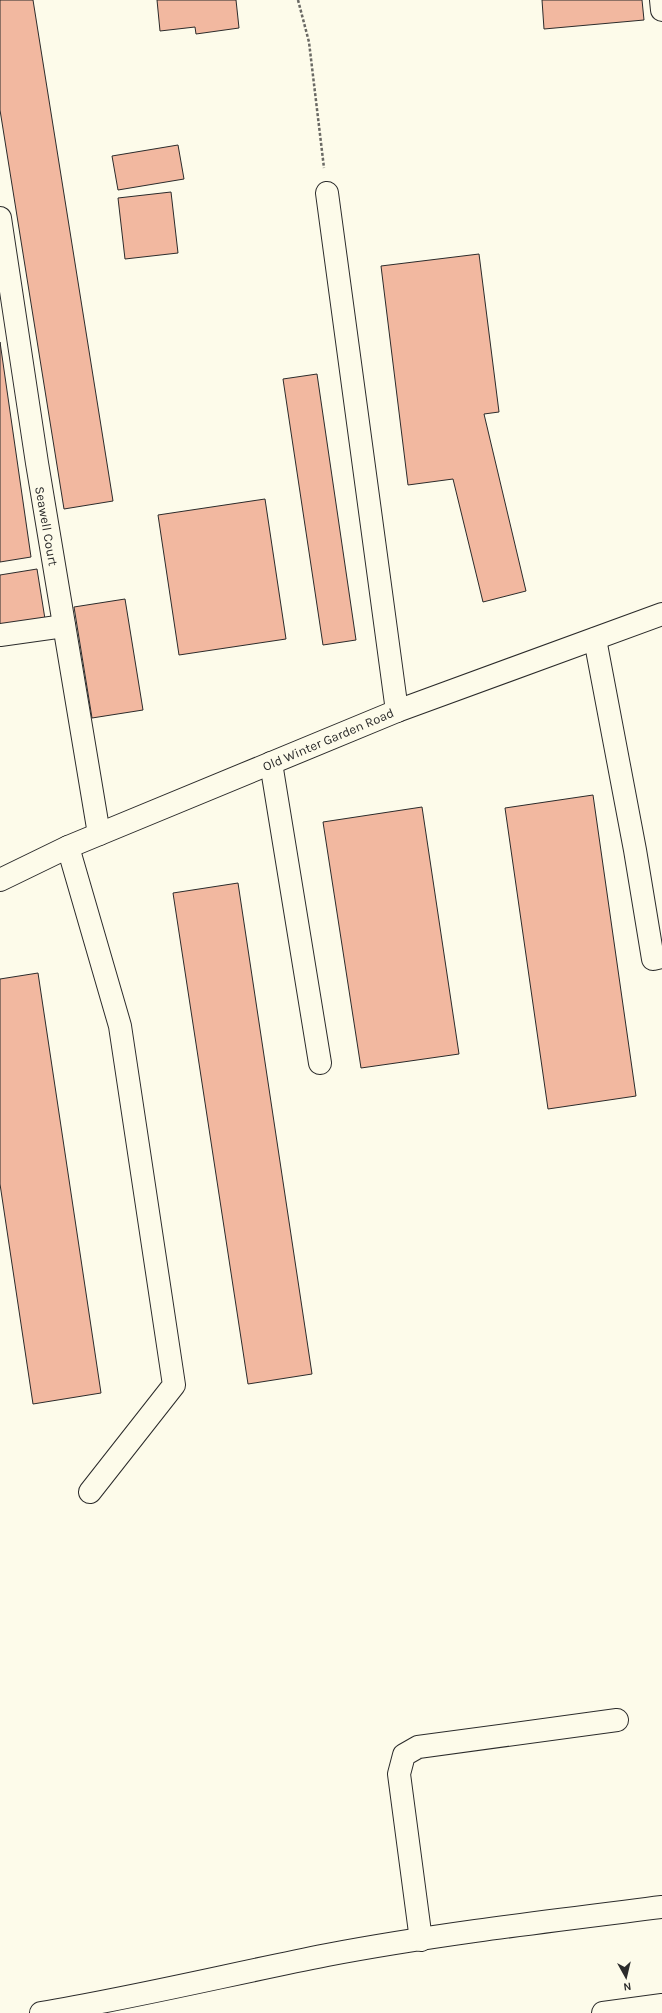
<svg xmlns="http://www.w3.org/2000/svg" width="662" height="2013" font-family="Karla,sans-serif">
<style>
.building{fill:#f2b8a0;stroke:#2b2b2b}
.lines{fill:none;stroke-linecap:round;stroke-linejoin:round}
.minor-casing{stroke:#2b2b2b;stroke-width:24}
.major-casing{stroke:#2b2b2b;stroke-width:24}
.highway-casing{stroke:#2b2b2b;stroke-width:24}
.path{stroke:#6a6964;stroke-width:2.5;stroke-dasharray:3 2;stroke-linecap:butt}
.minor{stroke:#fdfbea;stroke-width:22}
.major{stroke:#fdfbea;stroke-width:22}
.highway{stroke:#fdfbea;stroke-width:22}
.labels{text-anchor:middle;stroke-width:3;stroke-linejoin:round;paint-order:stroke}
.street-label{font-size:13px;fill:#2b2b2b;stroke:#fdfbea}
</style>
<rect width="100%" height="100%" fill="#fdfbea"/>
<g class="building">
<path d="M0,0H33L113,501L64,509L0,110Z"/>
<path d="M157,0H236L239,28L196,34L195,27L160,31Z"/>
<path d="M542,0H642L644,20L544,29Z"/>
<path d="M178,145L184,179L118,190L112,156Z"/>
<path d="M171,192L178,253L125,259L118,198Z"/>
<path d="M479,254L499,412L484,414L526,591L483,602L453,479L408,485L381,266Z"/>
<path d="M0,342L31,557L0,562Z"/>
<path d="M317,374L356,640L323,645L283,379Z"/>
<path d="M265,499L286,639L179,655L158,515Z"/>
<path d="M37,569L45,619L0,626V575Z"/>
<path d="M125,599L143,710L92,718L74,607Z"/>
<path d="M593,795L636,1096L548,1109L505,808Z"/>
<path d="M422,807L459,1054L361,1068L323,822Z"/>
<path d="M238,883L312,1374L248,1384L173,893Z"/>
<path d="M38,973L101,1393L33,1404L0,1184V979Z"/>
</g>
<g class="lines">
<defs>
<g id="minor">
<path d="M661,0L662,10"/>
<path d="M327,193L397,711"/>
<path d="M0,218L37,463L99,834"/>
<path d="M0,635L64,626"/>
<path d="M595,639L635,850L653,959L662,957"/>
<path d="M271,763L320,1063"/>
<path d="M68,847L120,1026L174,1385L90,1492"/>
<path d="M421,1940L399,1774L404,1755L418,1747L617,1720"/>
</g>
<path id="major" d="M0,880L68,847L397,711L662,614"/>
<g id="highway">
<path d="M41,2013C137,1997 231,1974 327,1955C438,1934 550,1921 662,1907"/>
<path d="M603,2013L662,2005"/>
</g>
</defs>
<use href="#minor" class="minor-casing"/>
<use href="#major" class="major-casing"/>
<use href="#highway" class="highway-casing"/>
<path class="path" d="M298,0L309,42L324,168"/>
<use href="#minor" class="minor"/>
<use href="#major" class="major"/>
<use href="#highway" class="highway"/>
</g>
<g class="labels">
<g class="street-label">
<text transform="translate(47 526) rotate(80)" y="5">Seawell Court</text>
<text transform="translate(328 739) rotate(-23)" y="5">Old Winter Garden Road</text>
</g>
</g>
<g transform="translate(626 1977) rotate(172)" stroke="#fdfbea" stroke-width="3" paint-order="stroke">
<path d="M0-3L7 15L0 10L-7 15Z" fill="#2b2b2b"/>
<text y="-6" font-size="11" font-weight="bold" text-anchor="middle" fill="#2b2b2b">N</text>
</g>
</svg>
